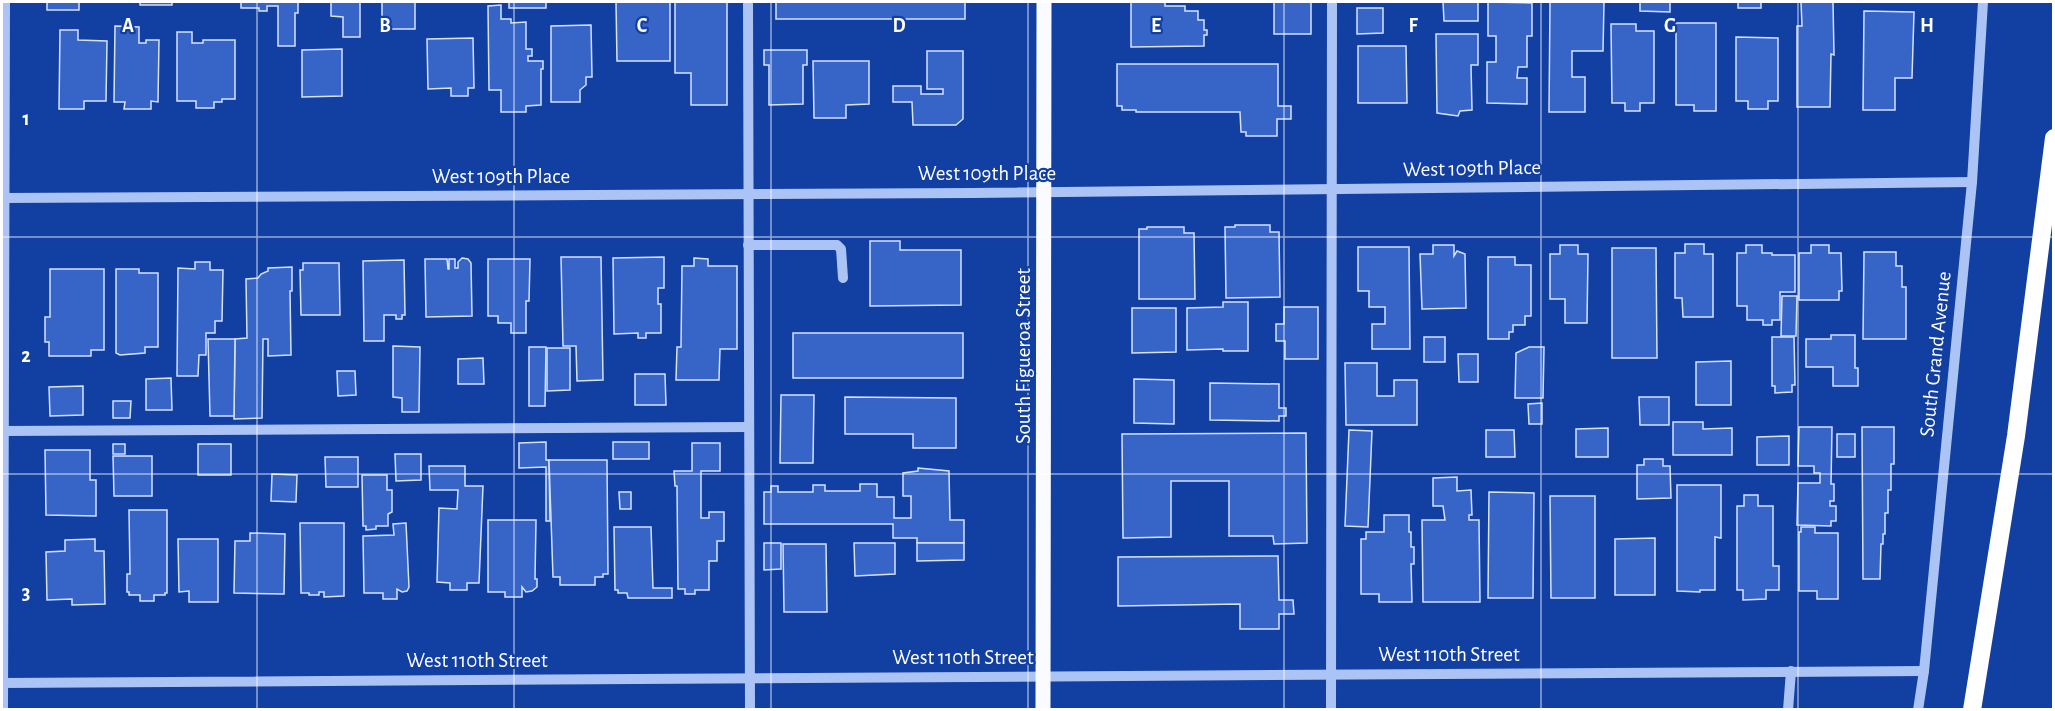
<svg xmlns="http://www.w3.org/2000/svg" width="2055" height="711" font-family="'Alegreya Sans',sans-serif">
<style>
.building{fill:#3665c7;stroke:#d5e2fe;stroke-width:1.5}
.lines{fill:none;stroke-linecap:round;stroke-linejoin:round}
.minor{stroke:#acc4f5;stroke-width:10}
.major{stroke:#fafbff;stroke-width:15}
.highway{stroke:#fff;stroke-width:18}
.grid{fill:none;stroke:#fff;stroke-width:1.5;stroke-opacity:0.55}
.labels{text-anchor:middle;stroke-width:4.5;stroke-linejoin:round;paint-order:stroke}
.street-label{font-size:21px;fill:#fff;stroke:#123fa2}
.grid-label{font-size:20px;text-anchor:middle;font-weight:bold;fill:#fff;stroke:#123fa2;stroke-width:4.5;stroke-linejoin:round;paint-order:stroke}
</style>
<rect width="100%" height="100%" fill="#123fa2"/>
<g class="building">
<rect x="47" y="2" width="32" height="8"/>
<rect x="140" y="2" width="32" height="3"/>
<path d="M241,2H298V13H295V46H278V6H267V11H259V8H241Z"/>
<path d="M331,2H360V37H343V17L331,16Z"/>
<rect x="382" y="2" width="33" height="27"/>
<rect x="509" y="2" width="37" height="6"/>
<path d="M616,2H670V61H617Z"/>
<path d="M675,2H727V105H691V73H675Z"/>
<rect x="776" y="2" width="189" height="17"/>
<path d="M1131,2H1165V6H1185V11H1198V20H1204V30H1207V35H1204V46L1131,47Z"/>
<rect x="1274" y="2" width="37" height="32"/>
<path d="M1443,2H1478V21H1444Z"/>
<path d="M1488,2L1532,3V36H1527V67H1518L1517,78H1527V104L1487,103V62H1496V36H1488Z"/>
<path d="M1550,2H1604L1603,51H1572V77H1585V112H1549Z"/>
<path d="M1640,2H1670V12L1640,11Z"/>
<rect x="1738" y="2" width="23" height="6"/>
<path d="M1801,2H1833L1834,55L1831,54L1830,107H1797V26H1802Z"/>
<path d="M501,5V19H511V23L526,22V49H532V56H528V61H543V69H541V105L526,106V112H501V90H489L488,6Z"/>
<path d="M1357,8H1383V33L1357,34Z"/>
<path d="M1864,11L1914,12L1912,78H1895V110H1863Z"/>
<path d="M1676,23H1716V111H1694V105H1676Z"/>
<path d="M1611,24H1636V31H1654V103H1640V111H1625V103H1612Z"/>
<path d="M591,25L592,77H586V85L580,90V102H551V26Z"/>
<path d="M115,26L139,27V43H146V40H159L158,102L151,101V109H124L125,102H114Z"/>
<path d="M60,30H78V40L107,41L106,101H84V109H59Z"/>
<path d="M177,32H192V43H203V40H235V99H222V102H214V108H196V101H177Z"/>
<path d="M1436,34H1478V65H1471L1472,110L1460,111L1458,116L1437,113Z"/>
<path d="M1736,37L1778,38V101H1768V109H1748V101H1736Z"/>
<path d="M473,38L474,88H468V96H451V88L428,89L427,39Z"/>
<path d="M1358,46H1406L1407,103H1358Z"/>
<path d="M342,49V96L302,97V50Z"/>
<path d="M764,50H807V65H803V104L769,105V65H764Z"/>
<path d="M927,51H963V119L956,125H913L912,102H893V86H921V94H943V89H927Z"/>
<path d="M813,61H869V104L846,105V118H814Z"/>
<path d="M1117,64H1278V106H1291V119H1277V136H1246V132H1241L1240,112H1136V110H1122V106H1117Z"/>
<path d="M1235,225H1270V232H1279L1280,297L1226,298L1225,227H1235Z"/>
<path d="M1147,227H1184V233H1194L1195,299H1139V229H1147Z"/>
<path d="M870,241H900V250H961V305L870,306Z"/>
<path d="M1685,244H1704V254H1713V317H1683L1682,298H1675V253H1685Z"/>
<path d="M1433,245H1454V256L1457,251L1465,254L1466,308L1422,309L1420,254H1433Z"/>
<path d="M1560,245H1578V254H1588L1587,323H1565V299H1550V254H1560Z"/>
<path d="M1746,245H1762V253H1772V255H1795V292H1780V320H1772V325H1763V320H1747V306H1737V253H1746Z"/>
<path d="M1811,245H1829V253H1841L1842,291H1839V300H1799V253H1811Z"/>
<path d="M1358,247H1409L1410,349H1372V324H1385V307H1369V291H1358Z"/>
<path d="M1612,248H1656L1657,358H1612Z"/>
<path d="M1864,252H1896V266H1902V287H1906V339H1863Z"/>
<path d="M561,257H601L603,380L577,381L576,346H563Z"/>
<path d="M664,257V288H658V304H661V333H646V338H638V333L614,334L613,258Z"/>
<path d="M1488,257H1515V265H1531V316H1525V325H1513V332H1509V339H1488Z"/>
<path d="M462,258L468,259L471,263L472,316L426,317L425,259H447L448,269H449V259H455V268H458V262Z"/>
<path d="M694,258L708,259V266H737V349H720L719,380H676L677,347H681L682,266H694Z"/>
<path d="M488,259H530L529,301H526V333H511V323H498V316H488Z"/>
<path d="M404,260L405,315H402V319H396V315H384V341H364L363,261Z"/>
<path d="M195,262H210V270H223L222,321H215V333H206V355H199L198,376H177L178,268L195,269Z"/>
<path d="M303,263H339L340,315H301L300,270H303Z"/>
<path d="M292,267V291H290L291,355L268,356V339H263L262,418L234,419L235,339L247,338L246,279L258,278L261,274L268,271V268Z"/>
<path d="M50,269H104V350H91V356H49V342H45V317H50Z"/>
<path d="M116,269H139V273H158V347H145V353L120,355L116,353Z"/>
<path d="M1782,296H1797L1796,336H1781Z"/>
<path d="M1223,302H1248V351H1223V349L1187,350V308L1223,307Z"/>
<path d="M1284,307H1318V359H1285V341H1276V324H1284Z"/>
<path d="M1132,308H1176V352L1132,353Z"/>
<rect x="793" y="333" width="170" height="45"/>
<path d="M1831,335H1855V368H1858V386H1833V367H1806V339H1831Z"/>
<rect x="1424" y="337" width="21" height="25"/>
<path d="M1772,337H1794L1795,385H1792V392L1775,393V386H1772Z"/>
<path d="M208,339H235L234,416H210Z"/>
<path d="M393,346L420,347L419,412H402V398L393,397Z"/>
<path d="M529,347H546L545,406H529Z"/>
<path d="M1529,347H1544L1543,398H1515L1516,353Z"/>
<path d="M547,348H570V390L547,391Z"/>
<path d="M1458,354H1478V382H1459Z"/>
<path d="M483,358L484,384H458V359Z"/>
<path d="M1731,361V405H1696V362Z"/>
<path d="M1345,363H1377V396H1394V380H1417V425H1346Z"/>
<path d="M337,371H355L356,395L338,396Z"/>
<path d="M635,374H665L666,405H635Z"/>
<path d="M171,378L172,410H146V379Z"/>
<path d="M1134,379L1174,380V424L1134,423Z"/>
<path d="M1210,383L1279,384V408H1286V416H1279V421L1210,420Z"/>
<path d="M83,386V415L50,416L49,387Z"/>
<path d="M781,395H814L813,463H780Z"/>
<path d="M845,397L956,398V448H913V434H845Z"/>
<path d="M1639,397H1669V425H1640Z"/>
<path d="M113,401H131L130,418H113Z"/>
<path d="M1542,403V424H1529L1528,404Z"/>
<path d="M1673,422H1703V429L1732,428V455H1673Z"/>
<path d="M1799,427H1832L1831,484H1834V501H1830V506H1836V521H1831V526L1797,525L1798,483H1820V473H1814V466H1798Z"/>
<path d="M1862,427H1894V464H1891V490H1888V513H1885V534H1883V544H1881L1880,579H1863Z"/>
<path d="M1608,428V457H1576V429Z"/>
<path d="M1349,430L1372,431L1368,527L1345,526Z"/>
<path d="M1486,430H1514L1515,457H1486Z"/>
<path d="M1306,433L1307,543L1274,544L1273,536H1229V481H1171V537L1123,538L1122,434Z"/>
<rect x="1837" y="434" width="18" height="23"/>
<path d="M1789,436V465H1757V437Z"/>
<path d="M546,442V460H549L550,521H546V467L519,468V443Z"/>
<rect x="613" y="442" width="36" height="17"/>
<path d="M692,443H720V471H701V518H709V512H724V541H717V561H709V590H695V594H685V589H678L677,486H675L674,471H692Z"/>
<rect x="113" y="444" width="12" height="10"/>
<rect x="198" y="444" width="33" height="31"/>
<path d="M45,450H90V480H96V516L46,515Z"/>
<path d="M395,454H421V480L396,481Z"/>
<path d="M113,456H152V496H114Z"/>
<path d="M325,457H358V487H326Z"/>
<path d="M1644,459H1663V466H1670L1671,498L1637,499V465H1644Z"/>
<path d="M549,460H607L608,574H603V577H595V585H560V577H553Z"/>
<path d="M429,466H465V486H483L479,583H467V590H450V583L437,582L439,508L457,509L458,490H430Z"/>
<path d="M918,468L949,471L950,520H964V543H917V538H893V524H764V492H771V486H778V492H813V485H825V491H860V484H877V497H894V518H911V496H903V473L918,471Z"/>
<path d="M272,474L297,475L296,502L271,501Z"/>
<path d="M362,475H387V490H392V512L388,514V526H376V529L366,530V526H363Z"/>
<path d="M1457,477V491L1471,490L1472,515H1469V520H1479L1480,602H1423L1422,520H1445L1443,506H1433V478Z"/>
<path d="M1677,485H1721V538L1715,537V590H1700V592L1677,591Z"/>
<path d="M619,492H631V509H620Z"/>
<path d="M1489,492L1534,493L1533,598H1488Z"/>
<path d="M1744,495H1758V506H1773V566H1779V590H1766V599L1743,600V590H1737V506H1744Z"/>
<path d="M1550,496H1595V598H1551Z"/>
<path d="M129,510H167V593H165V595H154V601H140V595H129V592H127V574H130Z"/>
<path d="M1384,515H1409V532H1411V547H1414V564H1411L1412,602H1379V594H1361V539H1366V532H1384Z"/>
<path d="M488,520H536L535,579H537V587L532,591L526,592L522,587V597H505V592H488Z"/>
<path d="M300,523H344V596L324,597V592H319V595H309V593H301Z"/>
<path d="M406,523L409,587L407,591L402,592L397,589V599H383V593H364L363,536L394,535L393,524Z"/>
<path d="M614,527H651L653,588H672V598H628L627,593H618V590H615Z"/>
<path d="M1801,527H1815V533H1838V599H1817V591H1799V532H1801Z"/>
<path d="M250,533L285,534L284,594L234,593L235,541H250Z"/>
<path d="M1655,538V595H1615V539Z"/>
<path d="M95,539V551H104L105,604L72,605V599L47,600L46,552L65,551V540Z"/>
<path d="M178,539H218V602H189V591L179,592Z"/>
<path d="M764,543H781V569L764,570Z"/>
<path d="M854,543H895V574L855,576Z"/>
<path d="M917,543H964V560L917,561Z"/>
<path d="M783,544H826L827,612H784Z"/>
<path d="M1278,556L1279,600H1293L1294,614H1279V629H1240V604L1118,606V557Z"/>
</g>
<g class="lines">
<g class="minor">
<path d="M748,2L750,710"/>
<path d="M2,198L972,193L1972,182"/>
<path d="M748,245H837L841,249L843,278"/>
<path d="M2,431L749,427"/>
<path d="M2,683L1924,671"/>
<path d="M3,710L5,2"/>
<path d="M1331,710L1332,2"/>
<path d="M1788,710L1791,671"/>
<path d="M1918,710L1924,671L1972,182L1983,2"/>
</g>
<path class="major" d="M1043,710L1044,2"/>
<path class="highway" d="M1972,710L2016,436L2054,138"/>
</g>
<path class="grid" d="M257,2V710M514,2V710M771,2V710M1028,2V710M1284,2V710M1541,2V710M1798,2V710M2,237H2054M2,474H2054"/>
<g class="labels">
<g class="street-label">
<text transform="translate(1472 168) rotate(-1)" y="7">West 109th Place</text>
<text x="987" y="180">West 109th Place</text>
<text x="501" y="183">West 109th Place</text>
<text transform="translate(1935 354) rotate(-84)" y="7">South Grand Avenue</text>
<text transform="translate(1023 356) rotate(-90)" y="7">South Figueroa Street</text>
<text x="1449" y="661">West 110th Street</text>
<text x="963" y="664">West 110th Street</text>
<text x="477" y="667">West 110th Street</text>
</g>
</g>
<g class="grid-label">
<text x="128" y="32">A</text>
<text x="385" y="32">B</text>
<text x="642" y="32">C</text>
<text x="899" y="32">D</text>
<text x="1156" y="32">E</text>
<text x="1413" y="32">F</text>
<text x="1670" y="32">G</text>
<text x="1927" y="32">H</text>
<text x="26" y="125">1</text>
<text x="26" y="362">2</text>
<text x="26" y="599">3</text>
</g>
<rect width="2055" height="711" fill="none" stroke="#ffffff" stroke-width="6"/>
</svg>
